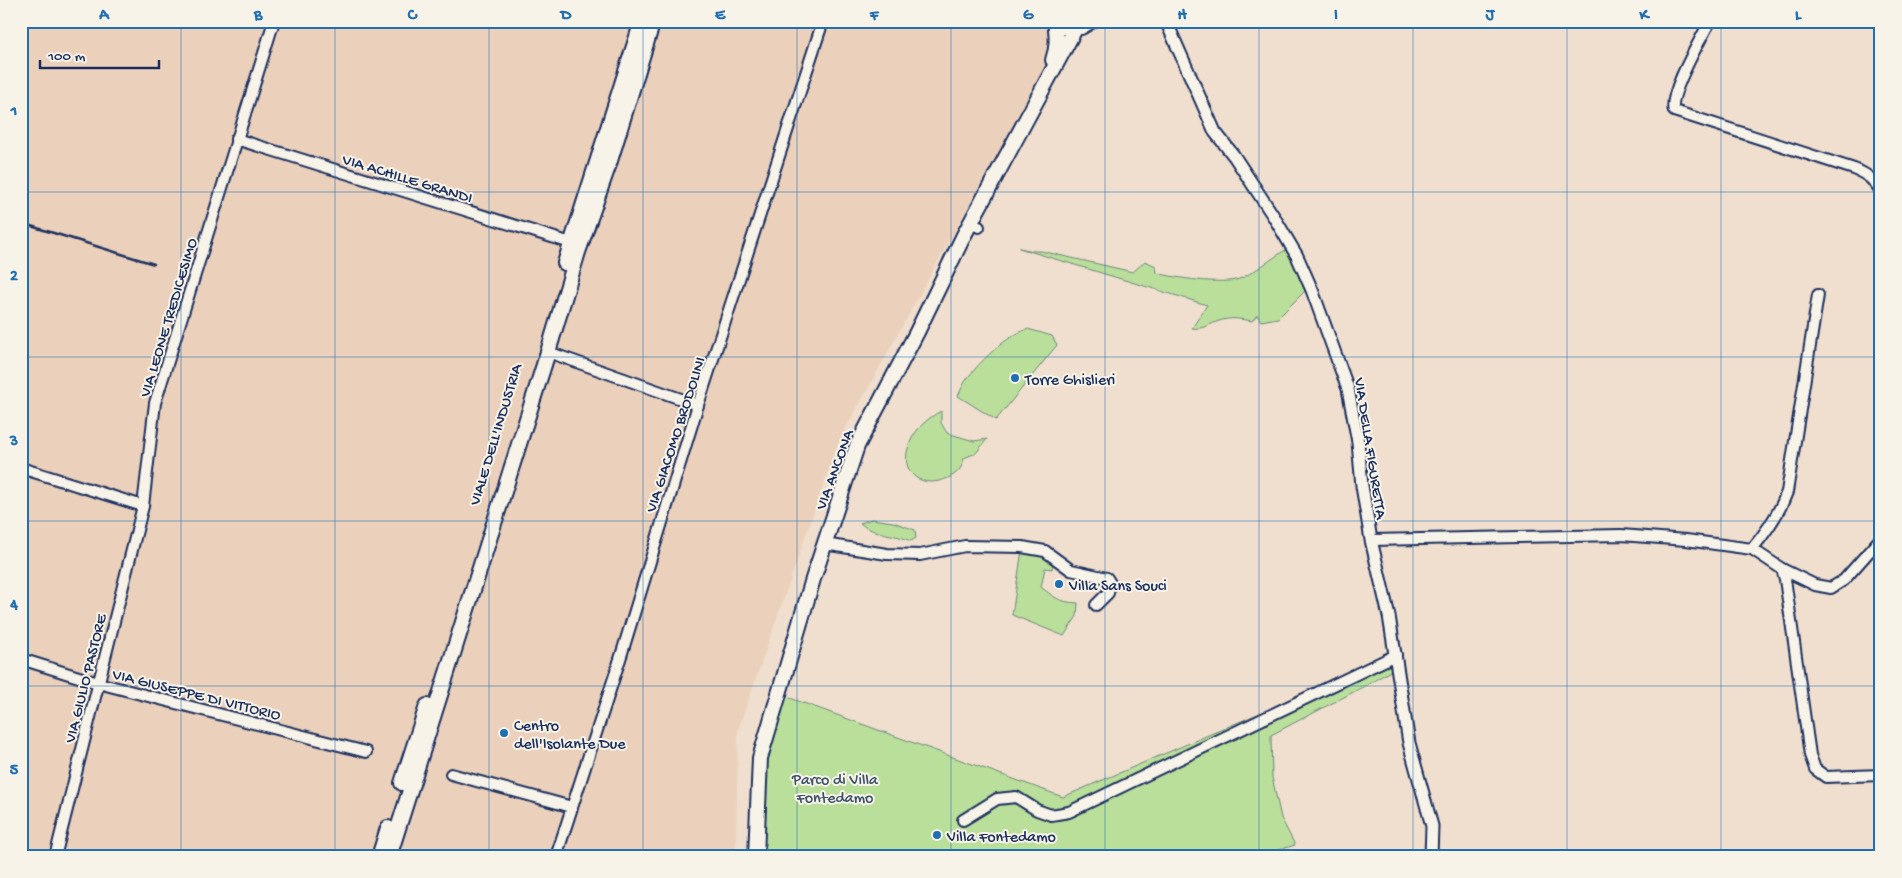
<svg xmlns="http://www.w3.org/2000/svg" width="1902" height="878" font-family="'Gochi Hand',sans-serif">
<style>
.built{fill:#ebd1bb}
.green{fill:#badf9a;stroke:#6a877c}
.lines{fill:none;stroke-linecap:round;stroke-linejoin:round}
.minor-casing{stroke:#1b2f5e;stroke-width:14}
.tertiary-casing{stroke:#1b2f5e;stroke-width:15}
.secondary-casing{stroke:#1b2f5e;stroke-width:18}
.minor{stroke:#f7f3e8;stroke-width:10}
.tertiary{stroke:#f7f3e8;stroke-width:11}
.secondary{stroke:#f7f3e8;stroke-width:14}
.rail{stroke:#1b2f5e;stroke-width:2.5}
.grid{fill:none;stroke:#1f6fb2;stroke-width:1;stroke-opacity:0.55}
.poi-dot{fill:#1f6fb2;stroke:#f7f3e8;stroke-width:2}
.labels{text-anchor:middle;stroke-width:4;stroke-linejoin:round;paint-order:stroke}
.street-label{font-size:16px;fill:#1b2f5e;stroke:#f7f3e8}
.poi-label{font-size:16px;fill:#1b2f5e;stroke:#f7f3e8;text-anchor:start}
.park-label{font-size:16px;fill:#3b526a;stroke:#f7f3e8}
.neatline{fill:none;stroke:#1f6fb2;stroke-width:2}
.grid-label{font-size:16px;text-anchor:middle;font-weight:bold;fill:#1f6fb2}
</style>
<rect width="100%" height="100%" fill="#f0dfce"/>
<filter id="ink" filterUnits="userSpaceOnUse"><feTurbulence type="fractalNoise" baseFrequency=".02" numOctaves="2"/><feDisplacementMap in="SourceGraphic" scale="10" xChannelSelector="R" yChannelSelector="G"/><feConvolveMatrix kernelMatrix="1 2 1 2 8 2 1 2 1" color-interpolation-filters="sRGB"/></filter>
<g filter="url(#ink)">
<path class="built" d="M21,21H1067L1037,81L838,443L738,730L736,857H21Z"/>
<g class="green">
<path d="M1019,248L1034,251H1041L1133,272L1145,261L1156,266L1157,273C1176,278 1221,285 1239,279C1249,276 1277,255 1288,248L1308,288L1278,318L1261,321L1257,315L1252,321C1240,319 1231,317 1219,321C1210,324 1202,330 1192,328L1207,305Z"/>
<path d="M1028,329L1052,336L1057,345L996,420L958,396C961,390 964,382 969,376C984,358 1006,336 1028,329Z"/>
<path d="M941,411V423L947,433L974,441L987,439L976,453L964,458C962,469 958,473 948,478C924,489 900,476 908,448C913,431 926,419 941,411Z"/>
<path d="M872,519L893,522L915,530L916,538L911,541C894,533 873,535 860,523Z"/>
<path d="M1022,550L1040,552L1053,562L1052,569L1045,568L1041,587C1055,598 1059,602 1078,603L1077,616L1064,636L1012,615Z"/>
<path d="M1396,655L1397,667L1367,685L1271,735L1272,777L1281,818L1295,845L1257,857H763L767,758L779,694L1063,797Z"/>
</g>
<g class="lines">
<defs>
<g id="minor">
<path d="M1710,21C1702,37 1667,96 1674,111L1854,169C1867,174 1874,180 1881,191"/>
<path d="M236,139L571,243"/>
<path d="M970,223L979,227"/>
<path d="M548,352L698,405"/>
<path d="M21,468L143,506"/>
<path d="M1371,540L1621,535L1686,540L1752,549C1767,531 1779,514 1787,492L1818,295"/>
<path d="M824,544L887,554L920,555L965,546L1022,547L1045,551L1071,570L1107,578L1110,583L1108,593L1096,605"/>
<path d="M1752,549L1782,569L1785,579L1810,755L1815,769L1826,777L1881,775"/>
<path d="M1782,569L1815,585L1831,588L1844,580L1881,538"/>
<path d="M21,659L98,683L366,752"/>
<path d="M451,774L572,807"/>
<path d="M963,820L997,799L1016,797L1037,810L1051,815L1069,812L1396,655"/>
<path d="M55,857L143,506L155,403L274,21"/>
<path d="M556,857L621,656L698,405L823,21"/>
</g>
<path id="tertiary" d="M1166,21L1215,132L1234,156L1274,217L1297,256L1312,290L1348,389L1358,442L1362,486L1371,540L1389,616L1409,743L1432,826L1431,857"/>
<g id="secondary">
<path d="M1067,28L1081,27L1091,21"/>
<path d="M1053,60C1058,47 1057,35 1055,21"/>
<path d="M565,263L642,21"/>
<path d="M402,783L427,706"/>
<path d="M379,857L388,828"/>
<path d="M389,857L548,352L578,252L609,164L653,21"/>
<path d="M756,857L760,758L813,579L857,446L917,332L964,235L1075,29"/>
</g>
</defs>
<use href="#minor" class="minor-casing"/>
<use href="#tertiary" class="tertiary-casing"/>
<use href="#secondary" class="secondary-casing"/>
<use href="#minor" class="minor"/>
<use href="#tertiary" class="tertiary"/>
<use href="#secondary" class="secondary"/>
<path class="rail" d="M21,223L154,264"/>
</g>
</g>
<path class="grid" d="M181,21V857M335,21V857M489,21V857M643,21V857M797,21V857M951,21V857M1105,21V857M1259,21V857M1413,21V857M1567,21V857M1721,21V857M21,192H1881M21,357H1881M21,521H1881M21,686H1881"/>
<g class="poi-dot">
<circle cx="1015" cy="378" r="5"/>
<circle cx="1059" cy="584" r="5"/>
<circle cx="504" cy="733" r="5"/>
<circle cx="937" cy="835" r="5"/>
</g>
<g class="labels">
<g class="street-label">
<text transform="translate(408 177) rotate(17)" y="6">VIA ACHILLE GRANDI</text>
<text transform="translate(167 317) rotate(-73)" y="6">VIA LEONE TREDICESIMO</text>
<text transform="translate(494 434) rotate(-73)" y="6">VIALE DELL'INDUSTRIA</text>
<text transform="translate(674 434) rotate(-72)" y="6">VIA GIACOMO BRODOLINI</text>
<text transform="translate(1372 448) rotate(81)" y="6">VIA DELLA FIGURETTA</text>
<text transform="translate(833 469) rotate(-70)" y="6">VIA ANCONA</text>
<text transform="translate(84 678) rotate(-76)" y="6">VIA GIULIO PASTORE</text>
<text transform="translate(197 693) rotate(14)" y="6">VIA GIUSEPPE DI VITTORIO</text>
</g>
<g class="poi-label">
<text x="1025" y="384">Torre Ghislieri</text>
<text x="1069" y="590">Villa Sans Souci</text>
<text x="514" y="730">Centro<tspan x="514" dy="18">dell'Isolante Due</tspan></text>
<text x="947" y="841">Villa Fontedamo</text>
</g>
<g class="park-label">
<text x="835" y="784">Parco di Villa<tspan x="835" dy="18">Fontedamo</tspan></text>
</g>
</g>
<rect width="1902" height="878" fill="none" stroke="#f7f3e8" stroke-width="55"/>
<path d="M40 60v8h119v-8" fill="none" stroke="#1b2f5e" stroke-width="2.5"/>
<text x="48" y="60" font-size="15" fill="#1b2f5e" stroke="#f7f3e8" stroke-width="4" paint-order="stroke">100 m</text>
<rect x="28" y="28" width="1846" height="822" class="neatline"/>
<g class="grid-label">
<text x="104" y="19">A</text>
<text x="258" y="19">B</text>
<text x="412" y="19">C</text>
<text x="566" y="19">D</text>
<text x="720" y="19">E</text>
<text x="874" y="19">F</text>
<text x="1028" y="19">G</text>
<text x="1182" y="19">H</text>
<text x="1336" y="19">I</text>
<text x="1490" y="19">J</text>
<text x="1644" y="19">K</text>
<text x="1798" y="19">L</text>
<text x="14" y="115">1</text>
<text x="14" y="280">2</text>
<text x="14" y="445">3</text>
<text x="14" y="609">4</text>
<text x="14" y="774">5</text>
</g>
</svg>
